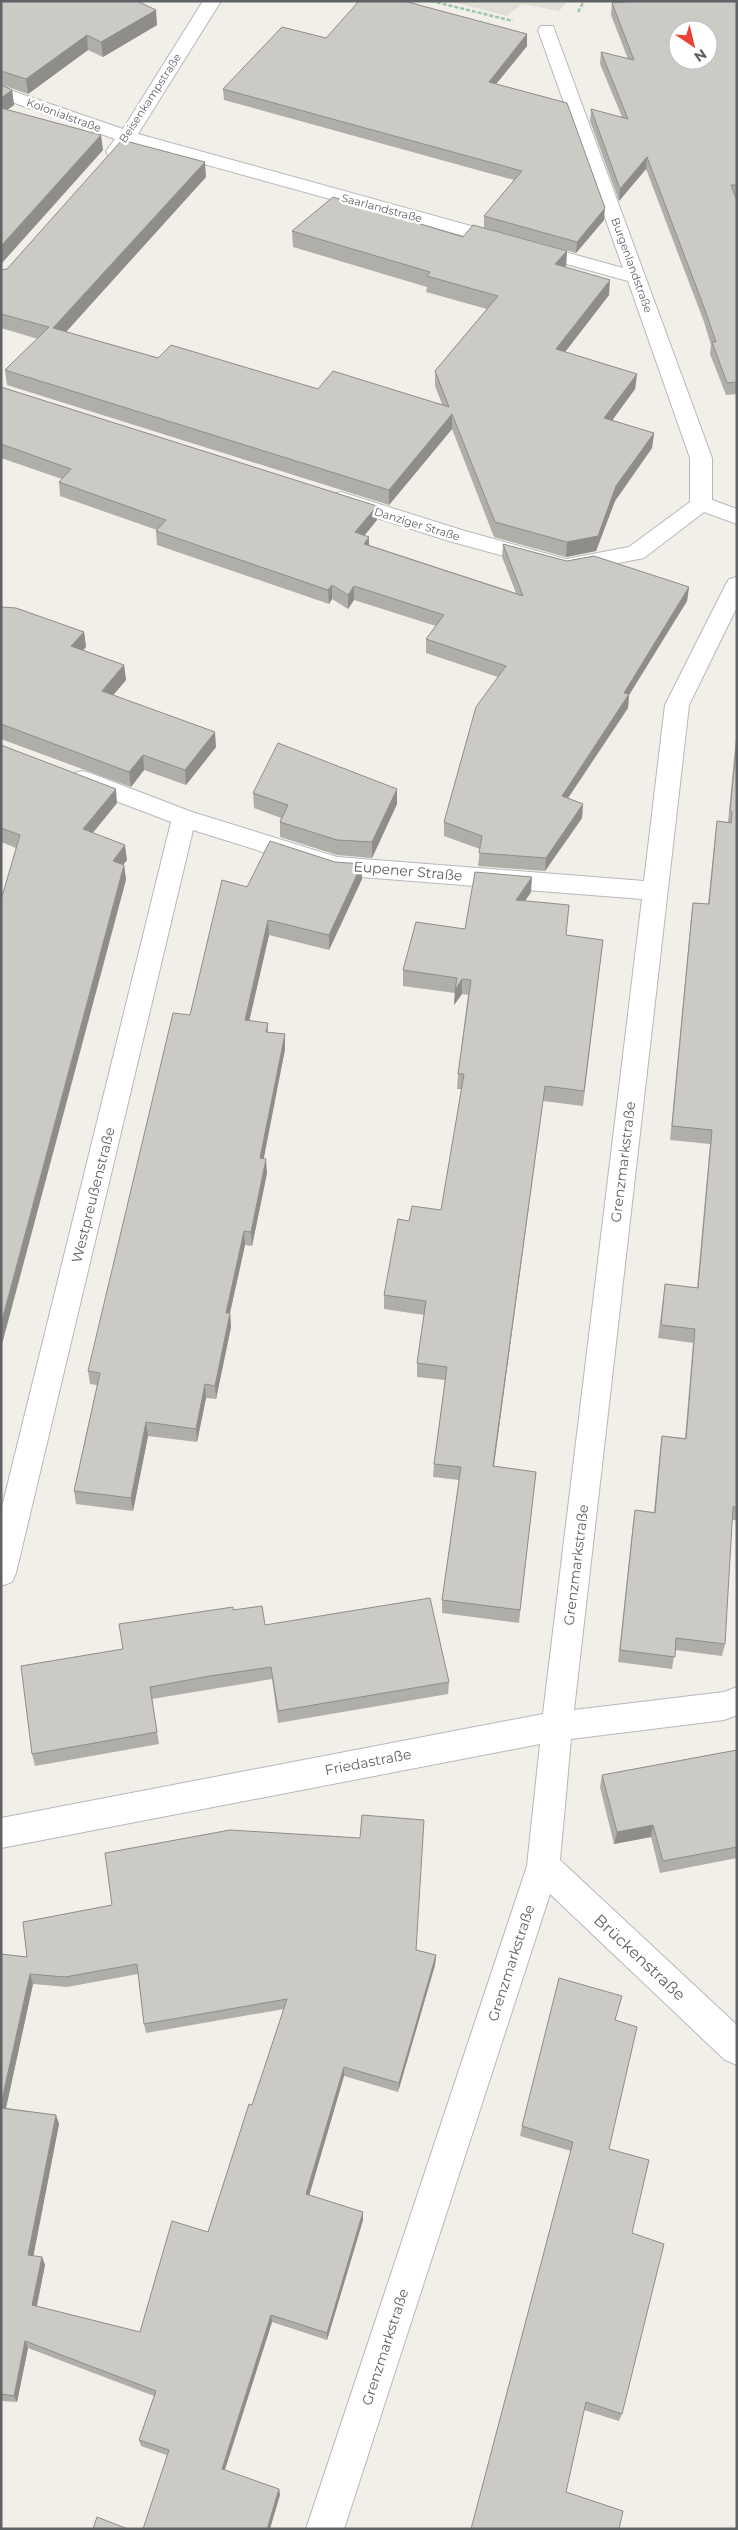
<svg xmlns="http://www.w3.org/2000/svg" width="738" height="2530" font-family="Montserrat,sans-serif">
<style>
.education{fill:#e1ded6}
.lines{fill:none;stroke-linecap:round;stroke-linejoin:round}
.minor-casing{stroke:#b5b8bc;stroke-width:2}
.path{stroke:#9cc7a9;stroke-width:2.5;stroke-dasharray:4 2;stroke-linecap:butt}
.minor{fill:#fff;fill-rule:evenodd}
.wall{fill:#afaea9;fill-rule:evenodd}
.shaded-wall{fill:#8f8d8a}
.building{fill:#cccac5;stroke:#8f8d8a;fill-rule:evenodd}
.labels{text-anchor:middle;stroke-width:5;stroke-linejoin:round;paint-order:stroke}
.far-street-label{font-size:11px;fill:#5f6368;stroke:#fff}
.street-label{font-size:14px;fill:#5f6368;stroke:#fff}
.near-street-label{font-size:16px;fill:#5f6368;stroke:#fff}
</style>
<rect width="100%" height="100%" fill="#f1efe8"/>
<path class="education" d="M449,1H568L559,11L522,4L507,16Z"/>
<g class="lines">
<defs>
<g id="minor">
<path d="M203,1H221L138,134L623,268L538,30L541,26H553L712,458V500L737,509V524L704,512L644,558L566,573L449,541L333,504L330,499L333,494L341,492L465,531L566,559L629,547L690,502V458L628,281L131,144L122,155H108L106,151L115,139L1,98V87L123,129Z"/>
<path d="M737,577V607L689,705L574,1710L724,1692L737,1687V1715L724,1720L571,1739L560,1860L737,2025V2065L725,2060L550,1894L344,2529H306L527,1866L540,1744L1,1848V1818L543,1714L642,899L336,875L193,830L16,1573L12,1582L1,1586V1511L171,822L74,785L70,779L74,773L82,771L90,773L192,812L337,857L644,881L665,705L726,584L729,579Z"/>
</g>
</defs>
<use href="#minor" class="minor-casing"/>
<g class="path">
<path d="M431,1L513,21"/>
<path d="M578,12L584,1"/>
</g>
<use href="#minor" class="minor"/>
</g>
<g class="wall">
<path d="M1,1L157,25L103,57L88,50L28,94L2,85L12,90L14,105L7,110L103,150L1,264Z"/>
<path d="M737,1V196H735L737,201V394L726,395L710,354L711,345L704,322L646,169L619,201L590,121L591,109L622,117L600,64L601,52L628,59L611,15L612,3Z"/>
<path d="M527,34V46L496,84L604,220L576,253L484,228V216L514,180L224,100L223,89L326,38Z"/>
<path d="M206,177L66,332L158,358L318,389L442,404L435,386V371L487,309L426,292L427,287L293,247L292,231L463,237L567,251L566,266L565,267L609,295L565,352L637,374L635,389L612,420L654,433L652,448L615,501L596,551L566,557L494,537L452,429L389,505L7,385L5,370L38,339L1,328V270L7,269Z"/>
<path d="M1,387L377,506V520L364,535L369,545L516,593L502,557L503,544L567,561L689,587L687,601L629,695L628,708L568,798L583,804L582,818L545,871L478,866L480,849L444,836V822L498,677L426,653V639L436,626L354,600L348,609L332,599L329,604L157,545L156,531L157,530L60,496L59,482L62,479L1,458Z"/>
<path d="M1,607L84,632L86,647L83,650L124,665L126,680L113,695L216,747L186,785L144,770L131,787L1,739Z"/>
<path d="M737,727V1520H732L725,1644L722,1656L675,1650L672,1669L618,1662L633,1523L635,1510L654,1512L660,1449L662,1436L685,1438L693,1343L658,1338L665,1284L697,1288L710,1144L670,1140L691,918L693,903L708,904L715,836L717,821L728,822Z"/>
<path d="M1,745L117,803L93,833L127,860L123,865H124L126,880L16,848L1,842Z"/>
<path d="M253,793L397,804L372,858L337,855L280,837V822L281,818L254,808Z"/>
<path d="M362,879L329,950L269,935L249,1021L268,1023V1032L285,1034V1049L263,1159L267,1173L252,1246L245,1245L230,1313L231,1327L216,1399L206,1398L197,1442L148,1436L133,1511L76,1504L74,1491L97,1385L90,1384L88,1371L190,1015L247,887Z"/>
<path d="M531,892L525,901L566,936L603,940L583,1106L543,1101L494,1466L536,1472L519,1623L442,1613V1600L459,1480L433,1477L434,1464L445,1380L417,1377V1363L424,1315L384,1309V1295L409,1221L441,1210L462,1089H457L458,1074L468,995L462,994L454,1005L455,993L403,986V970L465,929Z"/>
<path d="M233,1610L265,1625L449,1682L448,1694L278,1723L272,1679L152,1699L159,1744L35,1766L32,1754L123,1649Z"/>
<path d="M737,1750V1858L660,1873L651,1837L614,1844L600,1787L602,1775Z"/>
<path d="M417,1950L436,1955L435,1965L398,2092L344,2076L309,2195L363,2212V2220L327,2340L272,2322L225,2470L279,2489L280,2495L141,2446L139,2440L154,2396L28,2348L17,2402L1,2401V1954L27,1957ZM138,1974L144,2024L146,2033L284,2009L252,2105L208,2232L140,2332L37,2306L45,2265L42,2257L33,2256L59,2124L56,2115L6,2108L33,1984L67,1987Z"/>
<path d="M616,2020L609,2149L632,2233L622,2414L619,2421L584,2410L566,2492L471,2529L571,2151L520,2136L522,2126Z"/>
</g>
<g class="shaded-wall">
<path d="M156,10L157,25L103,57L101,42Z"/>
<path d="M527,34V46L488,94L489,82Z"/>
<path d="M87,35L88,50L28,94L26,79Z"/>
<path d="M12,90L14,105L1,114V98Z"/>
<path d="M101,135L103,150L1,264V246Z"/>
<path d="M647,157L646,169L619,201L620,189Z"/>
<path d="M205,162L206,177L55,344L53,328Z"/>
<path d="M605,208L604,220L576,253L577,242Z"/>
<path d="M567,251L566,266L554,280L555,264Z"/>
<path d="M610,280L609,295L555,365L556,349Z"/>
<path d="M637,374L635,389L603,433L604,418Z"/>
<path d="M452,414V429L389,505V490Z"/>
<path d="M654,433L652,448L615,501L596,551L566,557L567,542Z"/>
<path d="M377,506V520L356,546L355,532Z"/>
<path d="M369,537V550L364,544Z"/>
<path d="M332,585V599L329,604L328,590Z"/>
<path d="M354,586V600L348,609V595Z"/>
<path d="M689,587L687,601L629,695L628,708L560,810L562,796L624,693Z"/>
<path d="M84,632L86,647L73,661L71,646Z"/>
<path d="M124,665L126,680L104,706L102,691Z"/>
<path d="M215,732L216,747L186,785L185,770Z"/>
<path d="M143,755L144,770L131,787L129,772Z"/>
<path d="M116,789L117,803L84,843L83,829Z"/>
<path d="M397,789V804L372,858V842Z"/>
<path d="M583,804L582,818L545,871L546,858Z"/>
<path d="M125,845L127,860L114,876L113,861Z"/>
<path d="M362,864V879L329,950V935Z"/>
<path d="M124,865L126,880L1,1348V1324Z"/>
<path d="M532,877L531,892L515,916L516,900Z"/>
<path d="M268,920L269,935L246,1035L245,1020Z"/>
<path d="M462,979V994L454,1005L455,990Z"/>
<path d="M285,1034V1049L261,1173L260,1158Z"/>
<path d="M545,1086L543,1101L492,1479L493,1466Z"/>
<path d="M266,1159L267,1173L252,1246L251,1232Z"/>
<path d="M244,1231L245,1245L227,1326L226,1313Z"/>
<path d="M230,1313L231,1327L216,1399L215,1386Z"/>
<path d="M205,1384L206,1398L197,1442L196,1429Z"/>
<path d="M146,1422L148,1436L133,1511L131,1498Z"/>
<path d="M653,1825L651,1837L614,1844L617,1832Z"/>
<path d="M436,1955L435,1965L398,2092L399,2083Z"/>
<path d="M30,1974L33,1984L4,2117L1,2110V2104Z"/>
<path d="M344,2067V2076L307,2203L306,2194Z"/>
<path d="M56,2115L59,2124L32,2263L28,2255Z"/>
<path d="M363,2212V2220L327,2340V2333Z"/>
<path d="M42,2257L45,2265L35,2313L32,2305Z"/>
<path d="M271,2315L272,2322L223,2475L222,2469Z"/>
<path d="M25,2341L28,2348L17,2402L14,2396Z"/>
<path d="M279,2489L280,2495L270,2529H267Z"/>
</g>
<g class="building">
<path d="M1,1H137L156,10L101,42L87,35L26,79L1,71Z"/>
<path d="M359,1H404L527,34L489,82L567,103L605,208L577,242L484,216L522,171L223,89L282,27L326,38Z"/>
<path d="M640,1H737V185H731L737,201V382L727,383L712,342H716L705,310L647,157L620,189L591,109L628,119L601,52L634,60L612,3ZM678,30H708V60H678Z"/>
<path d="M1,85L12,90L1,98Z"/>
<path d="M1,108L101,135L1,246Z"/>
<path d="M122,140L205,162L53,328L158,358L171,345L318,389L333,371L449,407L435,371L498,296L427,276L430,272L292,231L333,197L463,237L473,225L567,251L555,264L610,280L556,349L637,374L604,418L654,433L616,486L598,536L567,542L495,522L452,414L389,490L5,370L49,327L1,314V270L7,269Z"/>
<path d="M1,387L377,506L355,532L369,537L364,544L523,596L503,544L567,561L594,556L689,587L624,693L629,694L562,796L583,804L546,858L479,853L482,836L444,822L476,707L506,666L426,639L444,615L354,586L348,595L332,585L328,590L156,531L166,520L59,482L71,469L1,444Z"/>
<path d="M1,607L16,608L84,632L71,646L124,665L102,691L215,732L185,770L143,755L129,772L1,724Z"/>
<path d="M737,739V1507H733L725,1644L676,1638L675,1657L620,1650L635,1510L655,1513L662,1436L686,1439L695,1329L661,1325L665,1284L698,1288L712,1130L672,1126L693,903L709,904L717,821L731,823L732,812L730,811Z"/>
<path d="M278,743L397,789L372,842L337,840L280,822L288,805L253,793Z"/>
<path d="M1,745L116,789L83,829L125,845L113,861L124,865L1,1324V900L20,835L1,828Z"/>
<path d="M270,841L335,862L362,864L329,935L268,920L245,1020L268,1023L266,1032L285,1034L260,1158L266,1159L251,1232L244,1231L226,1313H230L215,1386L205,1384L196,1429L146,1422L131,1498L74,1491L100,1373L88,1371L173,1013L190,1015L222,880L247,887Z"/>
<path d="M475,872L532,877L516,900L569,905L566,935L603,940L584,1091L545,1086L493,1466L536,1472L520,1610L442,1600L461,1467L434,1464L447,1367L417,1363L426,1301L384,1295L398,1219L409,1221L412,1206L441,1210L464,1074H458L471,980L462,979L455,990L457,978L403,970L416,922L465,929Z"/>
<path d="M430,1598L449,1682L278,1711L271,1667L210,1676L150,1687L157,1732L32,1754L21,1666L123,1649L119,1624L233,1607V1610L262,1606L265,1625Z"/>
<path d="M737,1750V1847L663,1861L653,1825L617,1832L602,1775Z"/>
<path d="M362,1815L424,1820L416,1950L436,1955L399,2083L344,2067L306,2194L363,2212L327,2333L271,2315L222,2469L279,2489L267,2529H143L169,2450L139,2440L156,2391L25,2341L14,2396L1,2394V2108L56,2115L28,2255L42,2257L32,2305L140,2332L172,2221L208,2232L249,2104L252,2105L287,1999L144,2024L137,1964L65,1977L30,1974L1,2104V1954L27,1957L23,1922L112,1905L105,1853L230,1830L360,1838Z"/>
<path d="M559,1978L622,1996L615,2020L637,2027L609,2149L649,2160L632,2233L664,2244L622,2414L586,2402L566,2492L623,2511L619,2529H471L573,2142L522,2126Z"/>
<path d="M97,2517L128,2529H93Z"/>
</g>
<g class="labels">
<g class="far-street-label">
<text transform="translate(150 98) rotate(-57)" y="4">Beisenkampstraße</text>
<text transform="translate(64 115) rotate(20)" y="4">Kolonialstraße</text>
<text transform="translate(382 208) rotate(15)" y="4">Saarlandstraße</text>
<text transform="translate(632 265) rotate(70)" y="4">Burgenlandstraße</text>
<text transform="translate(417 524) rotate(17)" y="4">Danziger Straße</text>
</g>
<g class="street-label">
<text transform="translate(408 871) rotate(5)" y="5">Eupener Straße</text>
<text transform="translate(623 1162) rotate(-83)" y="5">Grenzmarkstraße</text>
<text transform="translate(93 1195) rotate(-76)" y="5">Westpreußenstraße</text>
<text transform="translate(576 1565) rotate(-83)" y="5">Grenzmarkstraße</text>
<text transform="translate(368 1762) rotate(-11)" y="5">Friedastraße</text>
<text transform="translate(511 1963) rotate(-72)" y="5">Grenzmarkstraße</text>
<text transform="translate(385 2347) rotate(-72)" y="5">Grenzmarkstraße</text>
</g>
<g class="near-street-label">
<text transform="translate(640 1957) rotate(43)" y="6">Brückenstraße</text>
</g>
</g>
<rect width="738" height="2530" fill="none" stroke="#5f6368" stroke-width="5"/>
<g transform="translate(693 45) rotate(145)"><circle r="24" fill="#ffffff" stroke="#bfc1c3"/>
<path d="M0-4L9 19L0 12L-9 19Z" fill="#ea4335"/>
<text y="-8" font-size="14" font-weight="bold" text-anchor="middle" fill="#5f6368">N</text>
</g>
</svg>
